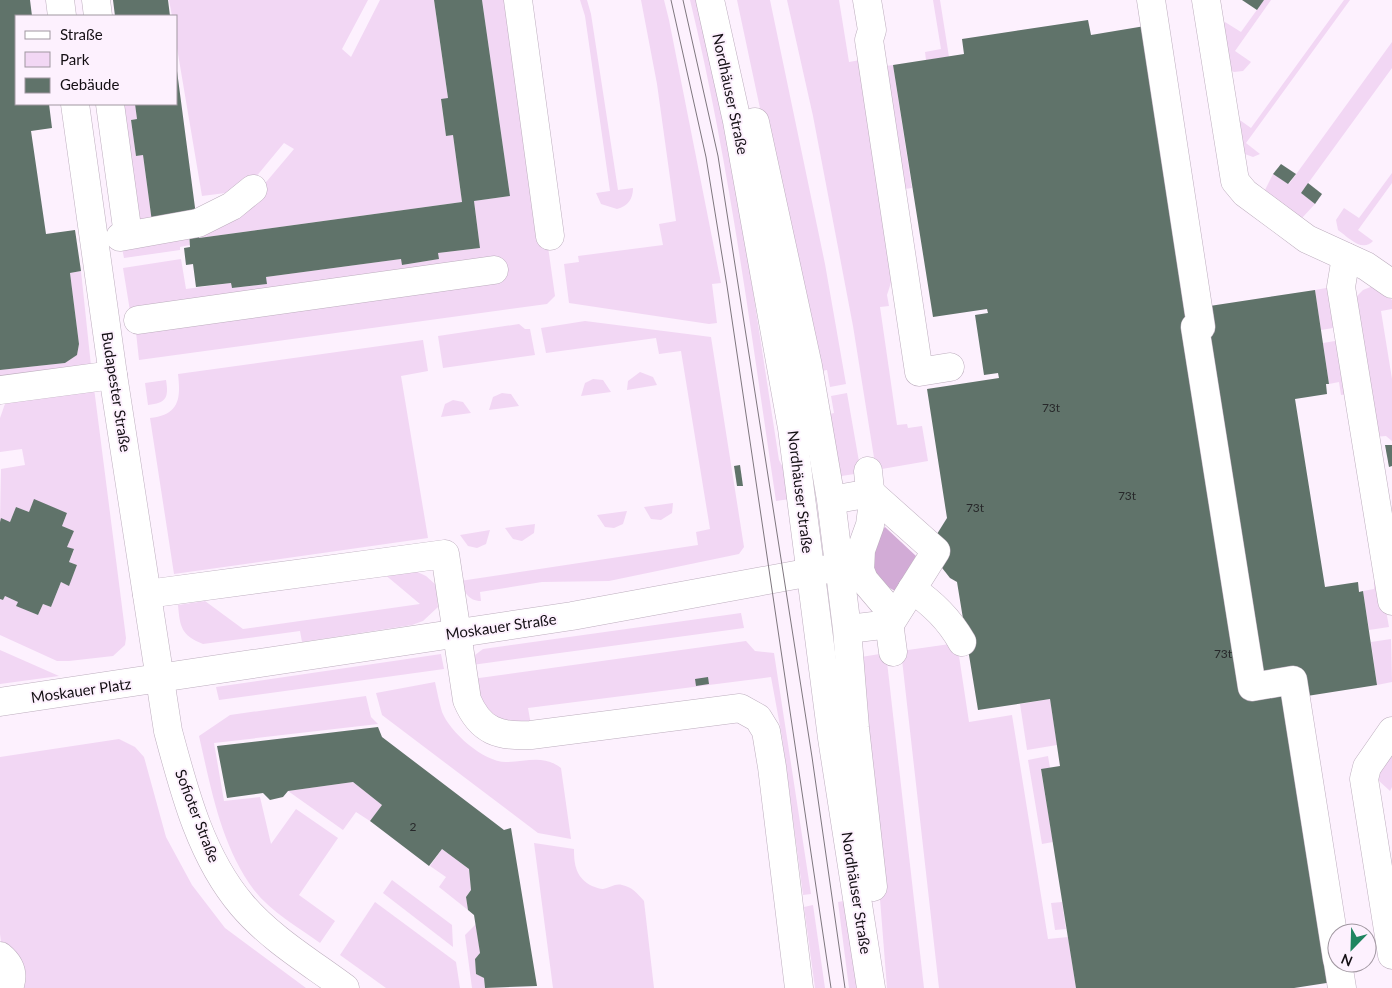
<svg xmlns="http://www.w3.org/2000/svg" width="1392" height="988" font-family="Lato,sans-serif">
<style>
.green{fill:#f2d7f4}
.water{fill:#d2abd6}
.building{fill:#60736a}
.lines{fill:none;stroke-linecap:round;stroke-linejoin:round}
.minor-casing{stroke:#bdaebe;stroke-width:29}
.major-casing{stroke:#bdaebe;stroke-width:29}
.minor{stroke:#fff;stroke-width:28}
.major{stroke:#fff;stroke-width:28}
.tram{stroke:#7e767e;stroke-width:1}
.labels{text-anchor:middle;stroke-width:4;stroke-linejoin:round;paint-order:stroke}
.number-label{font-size:12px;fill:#27282a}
.street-label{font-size:15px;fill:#140f14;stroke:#fdf1fe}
</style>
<rect width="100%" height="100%" fill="#fdf1fe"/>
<g class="green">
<path d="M169,0H368L342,49L351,57L380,0H434L448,98L441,100L446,136L453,135L462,202L199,238L218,219L241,204L267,181L294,149L284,143L255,178L241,191L202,196L176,42V16H172Z"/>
<path d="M482,0H513L555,296L547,304L139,360L134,314L130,311L123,268L181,259L186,289L231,283L232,288L267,284L266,277L401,259L403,265L438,259V253L480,248L474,201L510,196Z"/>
<path d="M580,0H587L591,14L618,190L633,188C633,199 628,206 617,209L601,204L596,193L610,191L585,16Z"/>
<path d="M641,0H664L669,20L721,283L712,284L717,323L709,324L569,303L564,264L579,262L578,256L663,245L659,224L676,221L657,84Z"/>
<path d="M690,0H701L733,162L779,460L787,475L790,499L776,501C751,334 730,165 690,0Z"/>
<path d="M737,0H770L825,264L846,384L830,387L827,370L816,372Z"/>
<path d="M787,0H839L849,62L866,59L897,264L887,295L889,306L880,307L897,425L907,424L908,428L922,426L928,461L876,470L853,326L813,116Z"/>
<path d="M933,0H940L949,57L926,60L925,52L941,49Z"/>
<path d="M1264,0H1271L1235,51L1251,62L1243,71L1234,72L1230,70L1222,26L1225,22L1241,32Z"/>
<path d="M1344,0H1350L1246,143L1260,154L1253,157L1242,153L1237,118L1251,128Z"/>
<path d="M1392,42V68L1301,193L1315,204L1302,218L1264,192L1273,174L1289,184Z"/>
<path d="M893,65L912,188L898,190L879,67Z"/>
<path d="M98,104H135L137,119L131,120L136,156L143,155L152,222L188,235L190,245L180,247V250L124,258L113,203Z"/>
<path d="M1392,173V183L1358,230L1373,241C1362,253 1348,237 1338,230L1336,220L1344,208L1359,218Z"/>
<path d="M81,271L91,366L0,378V370L65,363L77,355L79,344L70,273Z"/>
<path d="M1373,286L1392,300V309L1381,311L1392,379V441L1386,436L1374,437L1356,297L1363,290Z"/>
<path d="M1332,287L1339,327L1321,330L1315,290Z"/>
<path d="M585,321L711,337L744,547L739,554L609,581L542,582L480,592L481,601C468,601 465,592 460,581L698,545L696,532L710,529L681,351L659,354L656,338L546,353L541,328Z"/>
<path d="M519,324L525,329H530L535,355L443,368L438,336Z"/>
<path d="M423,340L428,371L401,376L428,538L174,574L150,418C179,415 181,399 178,374Z"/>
<path d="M1341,340L1349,394L1341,395L1339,382L1329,384L1323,343Z"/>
<path d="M640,372L653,377L657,385L627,390L628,381Z"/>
<path d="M593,379L603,380L611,392L581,396L585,383Z"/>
<path d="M166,380C169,398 166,403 148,405L145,383Z"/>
<path d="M94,388L126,638L125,645L113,656L69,661H57L0,635V599L3,600L5,596L18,602L17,606L38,615L43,604L51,607L61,582L69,585L77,565L69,562L74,550L67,547L74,531L62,526L67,513L34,500L29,512L16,507L10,522H0L1,469L25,465L22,449L0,452V418L6,401Z"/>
<path d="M502,393L511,394L519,406L489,410L493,397Z"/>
<path d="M847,393L861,473L835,477L824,415L834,413L831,396Z"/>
<path d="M453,400L463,402L471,413L441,417L445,404Z"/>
<path d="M673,503L672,513L661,520L651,519L644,507Z"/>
<path d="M627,511L623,524L614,528L605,527L597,515Z"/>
<path d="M535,524L534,533L522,541L513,539L505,528Z"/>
<path d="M490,530L486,544L477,548L468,546L460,535Z"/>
<path d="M411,569L426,576L436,585L438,607L423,621L412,625L302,642L300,631L203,644C181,635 180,627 178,605L205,601L243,629L420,604L383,573Z"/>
<path d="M1380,577L1389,627L1369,630L1363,591L1374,589V580Z"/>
<path d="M741,613L744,628L472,665L475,655L483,649Z"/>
<path d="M1391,639L1392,682L1377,685L1371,642Z"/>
<path d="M746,641L755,651L774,653L811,894L803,895L782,737L771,677L528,708L531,725L516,726L488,716L472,679Z"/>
<path d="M957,643L969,722L1012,715L1048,939L1068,937L1076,988H939L901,651Z"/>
<path d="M0,650L59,676L0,684Z"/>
<path d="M886,653L924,988H887L861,657Z"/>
<path d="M441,654L444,669L219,700L216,687Z"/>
<path d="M435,682C437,691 439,702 442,712C450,732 483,762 506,762C526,762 543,754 561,768L571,839L538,833L382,715L376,693Z"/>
<path d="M366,696L371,717L378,724L214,743L224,801L260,797L271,844L296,809L338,838L299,895L335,921L320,943C298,927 271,912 254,890C221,846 211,788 199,736L230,715Z"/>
<path d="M1050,699L1057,745L1027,750L1020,704Z"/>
<path d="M119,739L135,747L144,757L166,837L192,885L225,928L306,988H24C31,967 18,952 1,942L0,934V757Z"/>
<path d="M1392,749V787L1390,791L1378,780V770Z"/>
<path d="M1048,756L1050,768L1041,770L1053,842L1042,844L1028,760Z"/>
<path d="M353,782L382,805L370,821L356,812L343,830L288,791Z"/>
<path d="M534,843L574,849C574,865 576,878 592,886C596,887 599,889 603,889C609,888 616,883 622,885C632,887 637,893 644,901L654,988H553Z"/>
<path d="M442,849L469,869L471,890L466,897L468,910L439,887L446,877L430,866Z"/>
<path d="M392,880L452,925L453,947L383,893Z"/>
<path d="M849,900L860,988H849L838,902Z"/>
<path d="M375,902L456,962L460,988H386L340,955Z"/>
<path d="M1062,902L1066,929L1055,930L1051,903Z"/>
<path d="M813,905L825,988H815L804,907Z"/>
<path d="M476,924L480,953L475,959L476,974L484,978L485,988H472L465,935Z"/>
</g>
<path class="water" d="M885,527L916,556L895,591L879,582L868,558L878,534Z"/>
<g class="building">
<path d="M0,0H30L32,16H16V104H49L52,128L31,131L46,234L75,230L81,271L70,273L79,344L77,355L65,363L0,370Z"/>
<path d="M113,0H168L170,16H115Z"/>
<path d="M434,0H482L510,196L474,201L480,248L438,253L439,259L402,265L401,259L266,277L267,284L232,288L231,283L196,287L193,264L186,265L184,248L190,247L188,217L152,222L143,155L136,156L131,120L137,119L135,104H176L177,71L199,238L462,202L453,135L446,136L441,99L448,98Z"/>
<path d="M1242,0H1264L1257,10Z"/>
<path d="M1088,20L1091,35L1163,23L1190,309L1315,290L1329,384H1326L1327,394L1295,399L1325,587L1358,582L1359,592L1363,591L1377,685L1288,699L1333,982L1294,988H1076L1041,769L1060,766L1050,699L978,710L957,582L950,578L939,564L937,534L947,518L927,389L999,378L998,373L984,375L975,315L988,313L987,309L933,317L893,65L964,54L962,39Z"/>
<path d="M1281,164L1296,174L1288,184L1273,174Z"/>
<path d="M1308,183L1322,194L1315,204L1301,193Z"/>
<path d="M1385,445H1392V466L1389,467Z"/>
<path d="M740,465L743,486H737L734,466Z"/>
<path d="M34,499L67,513L62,526L74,531L67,547L74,549L69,562L77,565L69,586L61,582L51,607L43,604L38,615L16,606L18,602L5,596L3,600L0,599V522L1,518L10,522L16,507L29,512Z"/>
<path d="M708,677L709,684L696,686L695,679Z"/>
<path d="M378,727L382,737L504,830L511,828L537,986L485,988L484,978L476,974L475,959L480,953L474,915L468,910L466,897L471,890L469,869L442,849L429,866L370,821L382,805L353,782L288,791L283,797L270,800L263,793L227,798L217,746Z"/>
</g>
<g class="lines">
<defs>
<g id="minor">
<path d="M60,0L62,16"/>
<path d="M96,0L98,16"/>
<path d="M518,0L550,236"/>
<path d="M867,0L872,30L869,40L919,372L950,367"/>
<path d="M1151,0L1201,327H1195L1252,687L1293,680L1337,959"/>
<path d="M1206,0L1235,181L1245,193L1307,239L1366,266L1392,284"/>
<path d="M75,104L113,375L168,731C184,791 201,857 242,905C270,938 310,962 345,988"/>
<path d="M110,104L128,235"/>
<path d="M120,237L198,223L232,206L253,189"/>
<path d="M1346,257L1341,287L1392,601"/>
<path d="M138,320L494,270"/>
<path d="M0,390L113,375"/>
<path d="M868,471L872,509L870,525L861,550L860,570L864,580L887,607L893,652"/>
<path d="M837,499L871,493L936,551L890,624L857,628"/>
<path d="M912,589C933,604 949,619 962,642"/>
<path d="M147,594L445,554L467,700C480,731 499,737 531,735L740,708L758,718L766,731L772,767L799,988"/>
<path d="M0,702L572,616L839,567"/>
<path d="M1392,731L1367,767L1364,779L1392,955"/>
<path d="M0,956C11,965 14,975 9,988"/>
<path d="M1338,963L1342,988"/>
</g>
<g id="major">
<path d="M710,0L737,121L792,428L832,738L871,988"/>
<path d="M755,122L808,366L831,500L847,629L855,728L873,887"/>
</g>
</defs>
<use href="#minor" class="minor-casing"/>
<use href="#major" class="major-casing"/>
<use href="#minor" class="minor"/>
<use href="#major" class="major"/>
<g class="tram">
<path d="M671,0L706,157L727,286L831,988"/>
<path d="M683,0L718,156L812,757L845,988"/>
</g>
</g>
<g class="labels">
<g class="number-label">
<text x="1051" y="412">73t</text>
<text x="1127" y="500">73t</text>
<text x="975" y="512">73t</text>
<text x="1223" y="658">73t</text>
<text x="413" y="831">2</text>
</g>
<g class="street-label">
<text transform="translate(730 94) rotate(78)" y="5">Nordhäuser Straße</text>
<text transform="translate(116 392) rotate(81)" y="5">Budapester Straße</text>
<text transform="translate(800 492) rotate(83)" y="5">Nordhäuser Straße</text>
<text transform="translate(501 627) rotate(-8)" y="5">Moskauer Straße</text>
<text transform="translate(81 691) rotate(-8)" y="5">Moskauer Platz</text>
<text transform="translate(197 816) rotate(69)" y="5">Sofioter Straße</text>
<text transform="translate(856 893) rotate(81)" y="5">Nordhäuser Straße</text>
</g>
</g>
<rect x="15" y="15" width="162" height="90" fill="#fdf1fe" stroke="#a097a0"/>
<rect x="25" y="31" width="25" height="8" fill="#ffffff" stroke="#a097a0"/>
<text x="60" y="40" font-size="15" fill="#140f14">Straße</text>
<rect x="25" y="52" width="25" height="15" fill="#f2d7f4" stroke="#a097a0"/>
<text x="60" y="65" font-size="15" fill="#140f14">Park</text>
<rect x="25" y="78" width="25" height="15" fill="#60736a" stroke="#a097a0"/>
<text x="60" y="90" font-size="15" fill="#140f14">Gebäude</text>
<g transform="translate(1352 948) rotate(203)"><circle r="24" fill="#fdf1fe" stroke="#a097a0"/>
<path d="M0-4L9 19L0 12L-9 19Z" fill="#1f8560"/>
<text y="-8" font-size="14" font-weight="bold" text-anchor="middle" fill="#140f14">N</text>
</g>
</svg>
